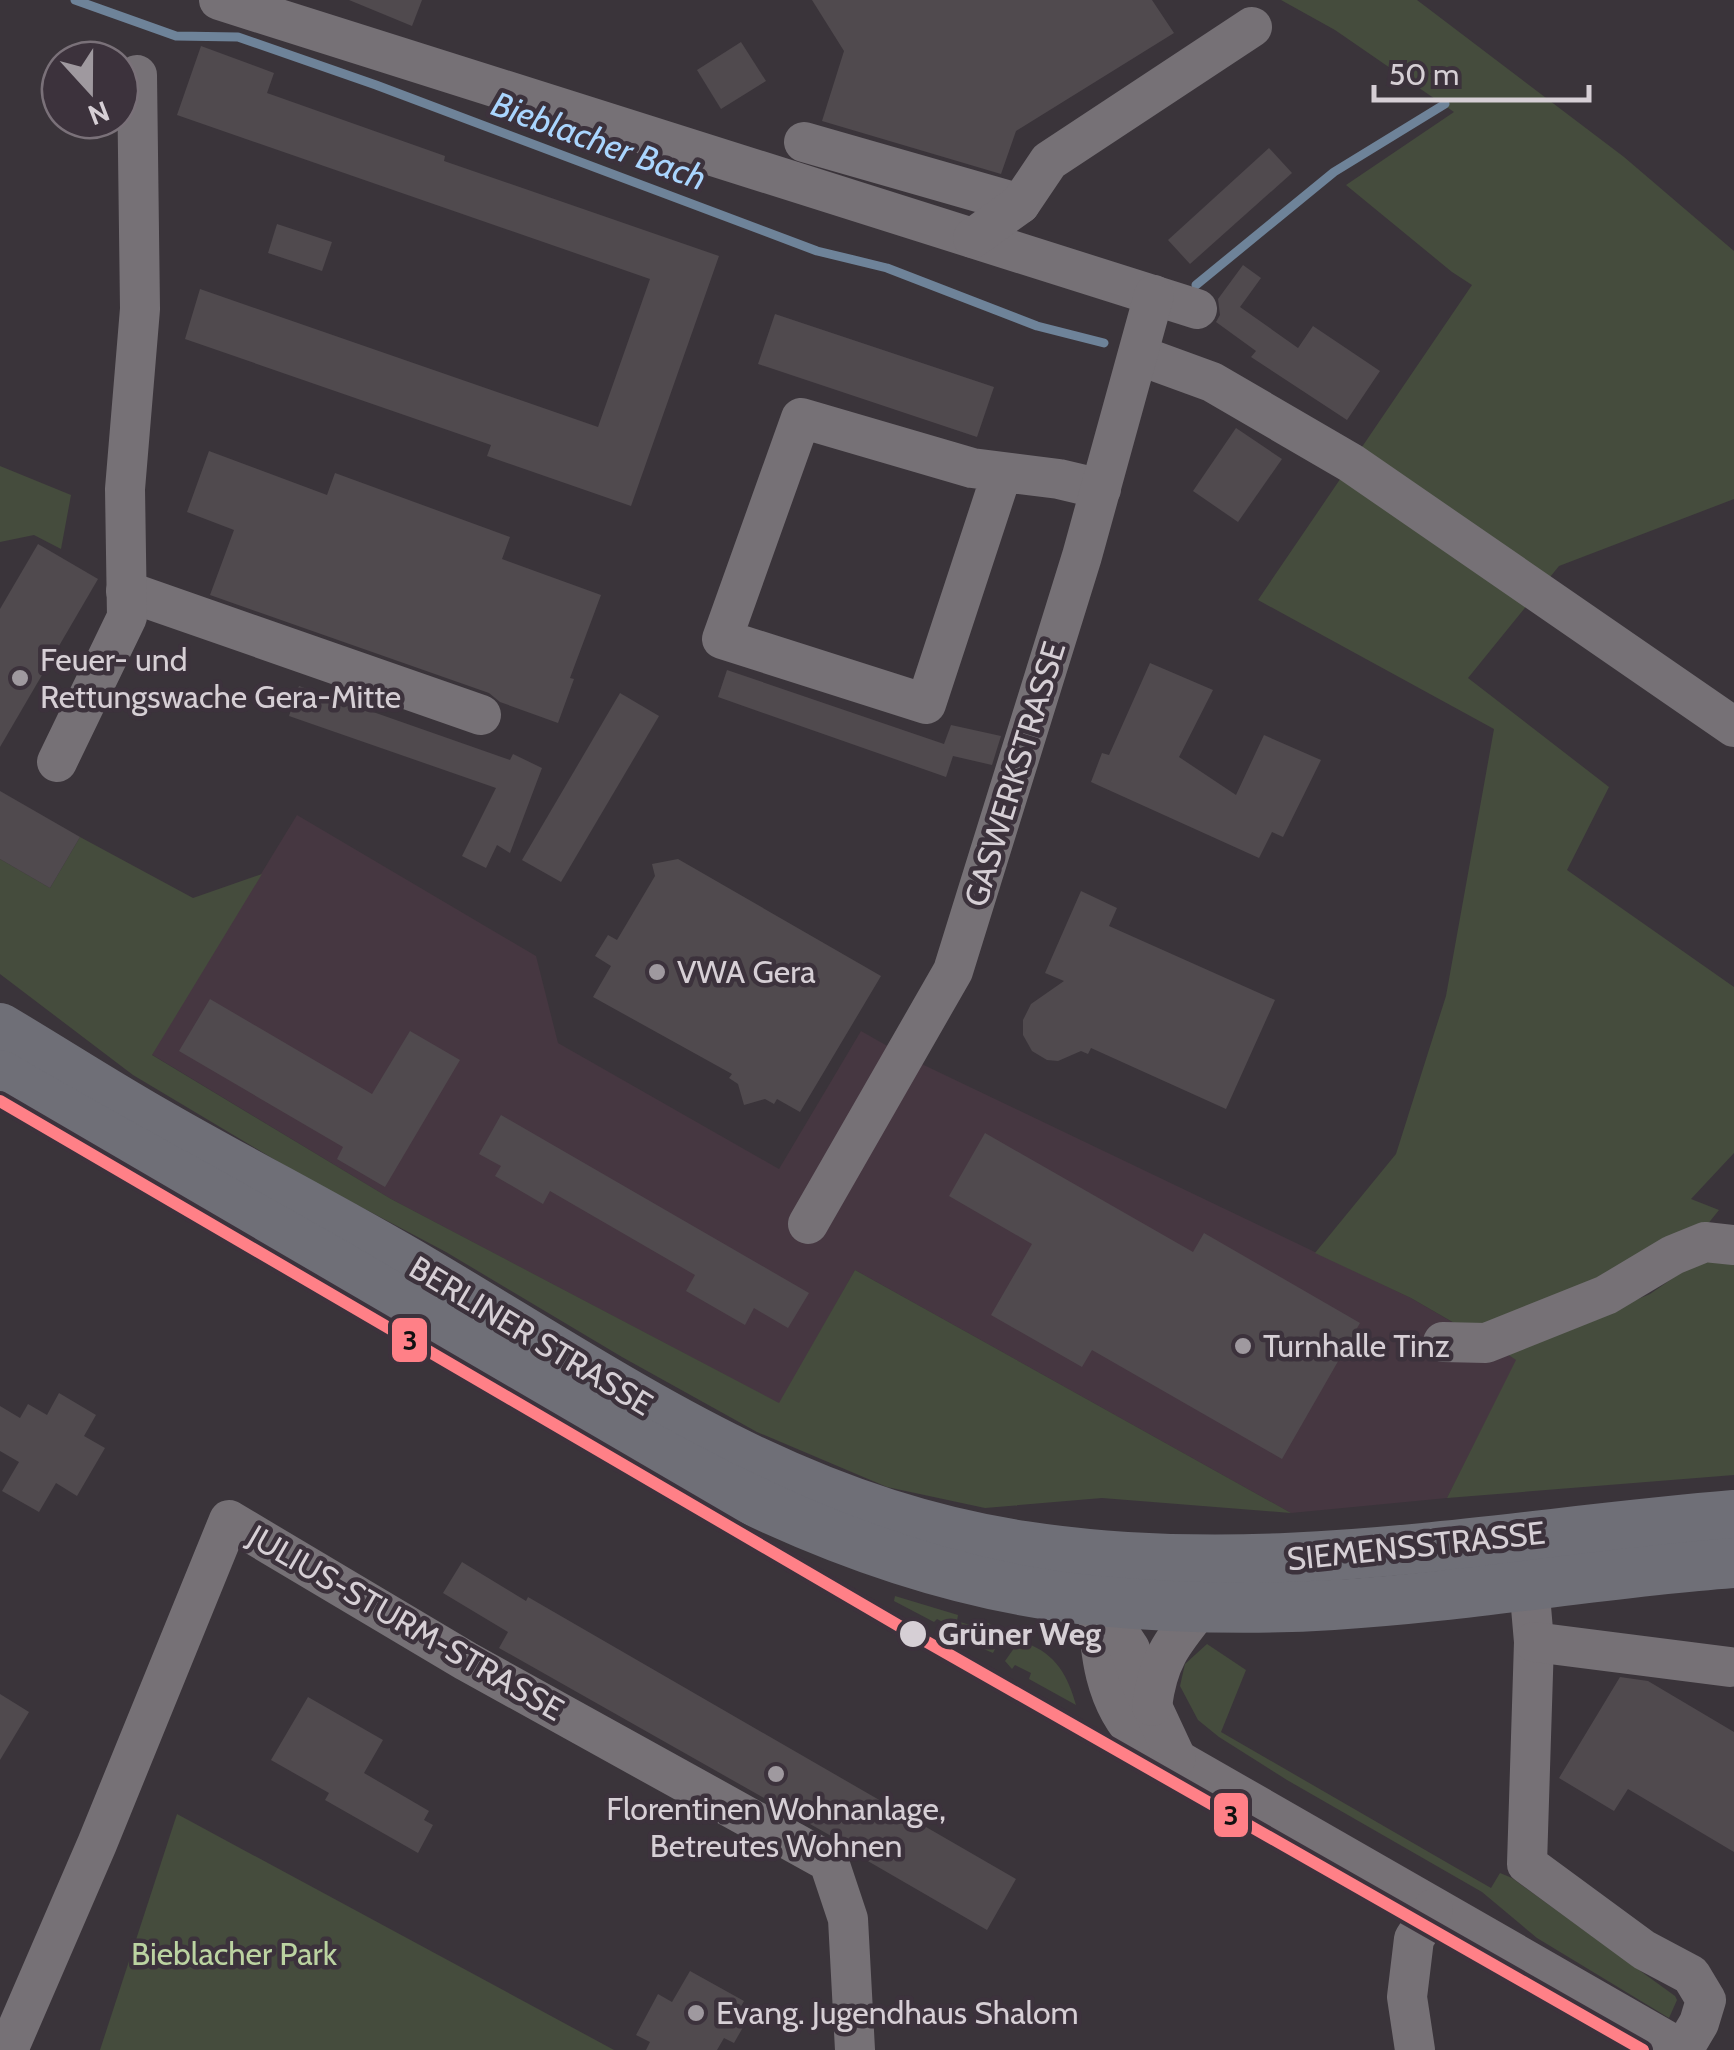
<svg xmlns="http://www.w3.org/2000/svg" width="1734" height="2050" font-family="Cabin,sans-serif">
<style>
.education{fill:#463741}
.green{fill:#454c3d}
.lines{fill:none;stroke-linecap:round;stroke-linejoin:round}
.stream{stroke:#6e8399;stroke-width:9}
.building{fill:#504a4e}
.minor{stroke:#767176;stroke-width:40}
.major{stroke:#6f6f77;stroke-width:50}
.tram-1-casing{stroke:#3c323c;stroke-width:20}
.tram-1{stroke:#ff8087;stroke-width:12}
.poi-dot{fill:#9f999f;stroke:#3c323c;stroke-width:4}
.stop-dot{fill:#d6cfd5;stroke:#3c323c;stroke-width:4}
.labels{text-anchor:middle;stroke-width:9;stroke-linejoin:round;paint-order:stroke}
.poi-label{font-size:32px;fill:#d6cfd5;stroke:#3c323c;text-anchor:start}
.street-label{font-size:32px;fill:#d6cfd5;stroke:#3c323c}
.stop-label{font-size:32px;font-weight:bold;fill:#d6cfd5;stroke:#3c323c;text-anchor:start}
.park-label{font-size:32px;fill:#bbd3a1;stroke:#3c323c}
.water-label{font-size:35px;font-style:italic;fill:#a9d5fe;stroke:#3c323c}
.line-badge{stroke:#3c323c;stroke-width:4}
.pale-badge-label{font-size:28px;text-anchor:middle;font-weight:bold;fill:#111}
</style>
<rect width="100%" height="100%" fill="#3a343a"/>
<path class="education" d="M297,815L536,956L558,1043L779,1169L861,1031L905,1056L1411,1298L1517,1360L1447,1498L1291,1513L855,1270L780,1404L391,1199L151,1054Z"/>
<g class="green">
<path d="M1281,0H1417L1624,157L1734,251V499L1559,566L1468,678L1609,787L1567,870L1734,987V1153L1691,1199L1719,1210L1707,1225L1592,1287L1475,1335L1411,1298L1315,1253L1396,1154L1446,996L1494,729L1258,600L1472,285L1452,272L1346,185L1454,112L1335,30Z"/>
<path d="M0,466L71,495L61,549L34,535L0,542Z"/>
<path d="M80,837L193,898L262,874L152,1055L391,1199L779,1403L855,1270L1291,1513L1102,1498L985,1508L887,1487L757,1432L622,1357L446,1252L297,1173L133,1075L0,974V859L50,888Z"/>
<path d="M1710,1259L1734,1261V1475L1447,1498L1516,1360L1507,1354L1650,1294L1686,1269Z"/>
<path d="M895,1596L958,1615L957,1621L973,1626L977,1619C998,1625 1005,1632 993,1653L951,1635L952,1627L937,1619L934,1622L894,1601Z"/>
<path d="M1026,1643C1056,1654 1068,1676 1076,1705L1029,1679L1031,1673L1015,1665L1012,1669L1005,1661L1017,1644Z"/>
<path d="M1207,1644L1246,1670L1221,1732L1491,1888L1500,1873L1512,1878L1675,1996L1677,2000L1669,2018L1537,1938L1482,1892L1287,1780L1219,1737L1198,1720L1180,1686L1185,1664Z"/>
<path d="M177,1814L614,2050H100Z"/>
</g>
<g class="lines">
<g class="stream">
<path d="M75,0L176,36L238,37L376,85L817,251L887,268L1037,326L1104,343"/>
<path d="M1196,285L1334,172L1445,104"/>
</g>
</g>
<g class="building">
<path d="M349,0H422L412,26Z"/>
<path d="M812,0H1152L1174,33L1016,131L1001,174L822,121L844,51Z"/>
<path d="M741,42L766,81L721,109L697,70Z"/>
<path d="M201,46L274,73L267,93L445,156L444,161L719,256L631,506L487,456L491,445L185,339L200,289L598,427L650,279L177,115Z"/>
<path d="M1269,148L1292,173L1190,264L1168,240Z"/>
<path d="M277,224L332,242L322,271L268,253Z"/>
<path d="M1243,265L1261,278L1240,307L1298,348L1313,326L1380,371L1347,420L1251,357L1256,351L1216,322L1220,315L1218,299Z"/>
<path d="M775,314L994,387L977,437L758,364Z"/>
<path d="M1236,428L1282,459L1238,522L1193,491Z"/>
<path d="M209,451L327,495L335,473L510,537L502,559L601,595L570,678L574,679L558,723L500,702L489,693L210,595L234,530L187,512Z"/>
<path d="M38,544L98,579L0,747V609Z"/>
<path d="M1150,663L1213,690L1179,757L1236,795L1264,735L1321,760L1283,837L1272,832L1259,858L1091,782L1102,753L1109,755Z"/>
<path d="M727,670L944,744L951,725L1001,736L992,765L953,756L946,777L718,697Z"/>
<path d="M299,686L510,760L513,754L542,768L510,853L497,845L486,868L462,856L496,788L289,716Z"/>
<path d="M620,693L659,716L561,882L522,860Z"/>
<path d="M0,791L80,837L50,888L0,859Z"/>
<path d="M678,859L881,976L800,1112L777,1099L774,1104L765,1099L744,1105L738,1084L729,1078L732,1074L593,997L611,966L595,956L608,935L617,940L655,876L652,864Z"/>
<path d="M1081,891L1117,908L1109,926L1275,1000L1226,1109L1091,1048L1088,1054L1081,1051L1058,1061L1047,1060L1032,1051L1023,1035V1020L1031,1004L1064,981L1045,973Z"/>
<path d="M210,999L372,1094L410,1031L460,1060L385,1187L337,1159L343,1147L179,1051Z"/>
<path d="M501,1115L809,1293L788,1328L754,1308L745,1325L686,1291L695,1275L550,1191L543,1204L495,1176L501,1166L479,1154Z"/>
<path d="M985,1133L1193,1252L1204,1233L1360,1323L1282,1459L1092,1350L1082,1367L991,1315L1032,1244L949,1196Z"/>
<path d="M59,1393L96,1415L84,1436L105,1448L77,1496L56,1483L39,1512L2,1491L19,1462L0,1451V1406L20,1418L28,1404L47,1415Z"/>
<path d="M462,1562L526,1601L528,1597L1016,1879L987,1930L847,1849L840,1841L499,1648L508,1632L443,1593Z"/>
<path d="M1620,1677L1648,1681L1734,1732V1852L1628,1789L1614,1811L1559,1778Z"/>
<path d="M0,1694L29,1712L0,1760Z"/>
<path d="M308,1697L383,1740L364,1773L429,1811L424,1820L433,1825L418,1853L325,1800L329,1793L271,1760Z"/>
<path d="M690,1971L744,2001L739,2010L750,2015L734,2043L724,2038L717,2050H646L650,2042L636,2035L658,1994L672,2002Z"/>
</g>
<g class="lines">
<g class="minor">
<path d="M219,0L1197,309"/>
<path d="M804,142L1020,204"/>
<path d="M973,238L1020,204L1049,161L1252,27"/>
<path d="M1138,355L1212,382L1351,463L1734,727"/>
<path d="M1002,473L926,704L722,639L801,418L972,468L1059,479L1101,489"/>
<path d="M126,591L481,715"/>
<path d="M57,762L127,617L125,489L140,309L137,75"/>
<path d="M808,1224L953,971L1082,556L1154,295"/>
<path d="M1443,1342L1486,1343L1606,1295L1673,1255L1705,1242L1734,1245"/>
<path d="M1098,1601C1099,1651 1104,1703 1141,1739L1683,2050L1699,2023L1706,2000L1691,1975L1644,1950L1527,1864L1534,1642L1529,1584"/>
<path d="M1099,1602L1130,1649L1142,1685L1176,1758"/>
<path d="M1534,1642L1730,1667"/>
<path d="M1152,1706C1158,1659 1172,1643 1201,1607"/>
<path d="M8,2050L97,1844L229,1520L466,1661L829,1862L848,1919L855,2050"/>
<path d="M1415,2050L1407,1997L1414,1939L1433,1909"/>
</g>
<g class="major">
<path d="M0,1028C54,1060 106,1094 161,1125C248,1175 337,1220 423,1271C619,1387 793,1512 1024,1546C1266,1583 1494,1535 1734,1515"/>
<path d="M0,1075C121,1146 246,1211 367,1282C600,1417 822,1576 1099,1601C1176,1608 1256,1610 1333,1605C1467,1597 1600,1573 1734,1563"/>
</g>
<defs>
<path id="tram-1" d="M0,1101L913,1634L1643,2050"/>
</defs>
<use href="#tram-1" class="tram-1-casing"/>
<use href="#tram-1" class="tram-1"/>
</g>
<g class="poi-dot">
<circle cx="20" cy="678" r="10"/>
<circle cx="657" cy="972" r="10"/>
<circle cx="1243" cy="1346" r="10"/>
<circle cx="776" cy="1774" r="10"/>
<circle cx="696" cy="2013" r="10"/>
</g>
<circle class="stop-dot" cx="913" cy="1634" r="15"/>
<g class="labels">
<g class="poi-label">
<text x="40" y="671">Feuer- und<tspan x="40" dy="37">Rettungswache Gera-Mitte</tspan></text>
<text x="677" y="983">VWA Gera</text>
<text x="1263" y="1357">Turnhalle Tinz</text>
<text x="776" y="1820" text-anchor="middle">Florentinen Wohnanlage,<tspan x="776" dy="37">Betreutes Wohnen</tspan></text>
<text x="716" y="2024">Evang. Jugendhaus Shalom</text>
</g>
<g class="street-label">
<text transform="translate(1015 774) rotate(-73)" y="11">GASWERKSTRASSE</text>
<text transform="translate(531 1336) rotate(31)" y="11">BERLINER STRASSE</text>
<text transform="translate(1416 1546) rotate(-6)" y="11">SIEMENSSTRASSE</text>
<text transform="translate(406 1623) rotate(30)" y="11">JULIUS-STURM-STRASSE</text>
</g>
<g class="stop-label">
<text x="938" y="1645">Grüner Weg</text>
</g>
<g class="park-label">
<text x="234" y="1965">Bieblacher Park</text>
</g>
<g class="water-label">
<text transform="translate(599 141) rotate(20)" y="12">Bieblacher Bach</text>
</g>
</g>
<g class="line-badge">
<rect x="390" y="1316" width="39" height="48" rx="10" fill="#ff8087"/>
<rect x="1212" y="1791" width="38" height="48" rx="10" fill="#ff8087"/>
</g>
<g class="pale-badge-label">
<text x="410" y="1350">3</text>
<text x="1231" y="1825">3</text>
</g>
<g transform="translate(90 90) rotate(159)"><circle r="48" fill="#3c323c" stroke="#7a7179" stroke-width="2.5"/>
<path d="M0-8L18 38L0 25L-18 38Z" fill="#9f999f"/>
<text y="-15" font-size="28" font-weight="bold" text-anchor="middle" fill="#d6cfd5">N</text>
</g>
<path d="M1374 85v15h215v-15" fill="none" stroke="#d6cfd5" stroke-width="5"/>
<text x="1389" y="85" font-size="30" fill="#d6cfd5" stroke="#3c323c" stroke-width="8" paint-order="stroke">50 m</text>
</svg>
